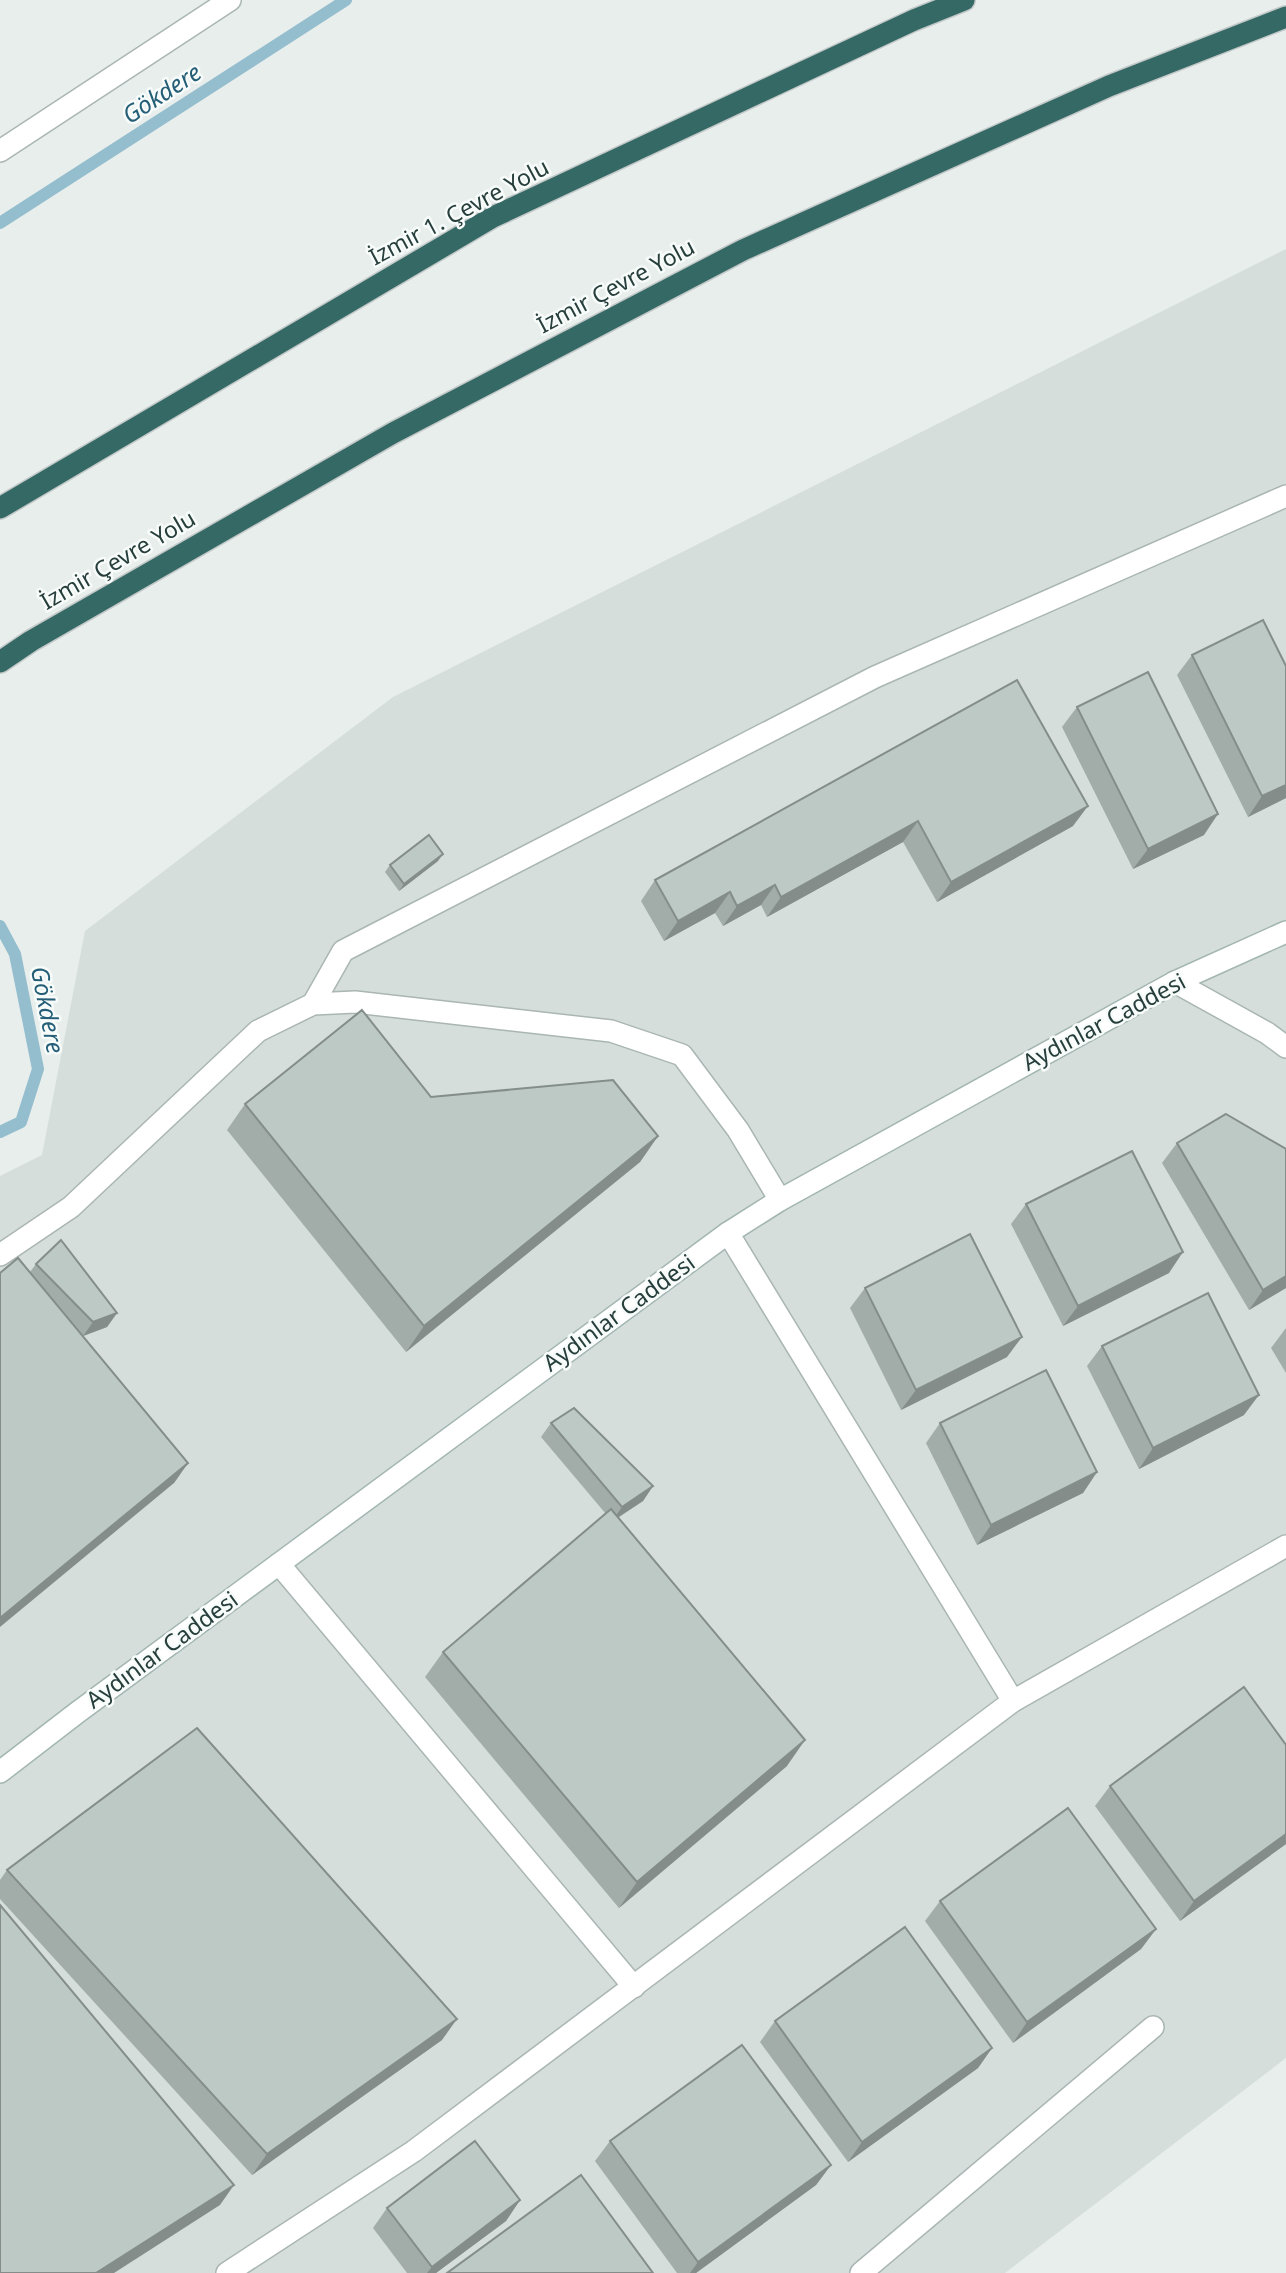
<svg xmlns="http://www.w3.org/2000/svg" width="1286" height="2273" font-family="'Noto Sans',sans-serif">
<style>
.built{fill:#d5dedb}
.lines{fill:none;stroke-linecap:round;stroke-linejoin:round}
.stream{stroke:#94bdce;stroke-width:12}
.lane-casing{stroke:#aab6b4;stroke-width:24}
.street-casing{stroke:#aab6b4;stroke-width:24}
.secondary-casing{stroke:#a3b6b2;stroke-width:24}
.highway-casing{stroke:#c3c9c8;stroke-width:24}
.lane{stroke:#fff;stroke-width:21}
.street{stroke:#fff;stroke-width:21}
.secondary{stroke:#fff;stroke-width:21}
.highway{stroke:#356965;stroke-width:21}
.wall{fill:#a2ada9}
.shaded-wall{fill:#848d8a}
.building{fill:#bcc9c5;stroke:#848d8a;stroke-width:2}
.labels{text-anchor:middle;stroke-width:5;stroke-linejoin:round;paint-order:stroke}
.street-label{font-size:23px;fill:#273f3c;stroke:#f7fbf9}
.water-label{font-size:24px;font-style:italic;fill:#255e77;stroke:#f7fbf9}
</style>
<rect width="100%" height="100%" fill="#e7eeec"/>
<path class="built" d="M1286,249V2058L1005,2273H0V1176L42,1155L85,931L393,697Z"/>
<g class="lines">
<g class="stream">
<path d="M0,223L346,0"/>
<path d="M0,926L15,954L38,1069L21,1122L0,1132"/>
</g>
<defs>
<path id="lane" d="M0,151L230,0"/>
<g id="street">
<path d="M1175,982L1267,1033L1286,1047"/>
<path d="M313,1004L343,951L875,677L1286,496"/>
<path d="M728,1233L1013,1701"/>
<path d="M0,1255L71,1207L258,1031L313,1004L355,1002L611,1031L682,1055L738,1130L780,1200"/>
<path d="M279,1564L634,1987"/>
<path d="M227,2273L414,2151L1013,1701L1286,1546"/>
<path d="M861,2273L1153,2027"/>
</g>
<path id="secondary" d="M0,1772L78,1712L728,1233L780,1200L1175,982L1286,932"/>
<g id="highway">
<path d="M0,508L493,217L914,20L964,0"/>
<path d="M0,662L31,641L393,433L743,250L1109,86L1286,17"/>
</g>
</defs>
<use href="#lane" class="lane-casing"/>
<use href="#street" class="street-casing"/>
<use href="#secondary" class="secondary-casing"/>
<use href="#highway" class="highway-casing"/>
<use href="#lane" class="lane"/>
<use href="#street" class="street"/>
<use href="#secondary" class="secondary"/>
<use href="#highway" class="highway"/>
</g>
<g class="wall">
<path d="M1192,655L1286,666V798L1248,817L1177,675Z"/>
<path d="M1017,680L1073,826L937,902L903,842L767,917L761,905L723,926L715,913L664,941L641,901L655,880Z"/>
<path d="M1077,707L1204,835L1133,869L1062,727Z"/>
<path d="M438,861L399,891L385,872L390,865Z"/>
<path d="M431,1097L658,1136L640,1162L406,1352L227,1130L245,1104Z"/>
<path d="M1177,1143L1286,1149V1288L1249,1310L1162,1163Z"/>
<path d="M1026,1204L1169,1273L1063,1326L1011,1224Z"/>
<path d="M36,1264L117,1313L107,1327L83,1336L188,1463L174,1483L30,1272Z"/>
<path d="M865,1288L1007,1357L901,1410L850,1308Z"/>
<path d="M1286,1328V1373L1271,1348Z"/>
<path d="M1102,1346L1244,1415L1139,1469L1087,1366Z"/>
<path d="M551,1423L653,1486L643,1501L618,1518L787,1766L619,1908L425,1677L443,1652L606,1514L541,1437Z"/>
<path d="M940,1423L1097,1472L1083,1493L977,1545L926,1443Z"/>
<path d="M1110,1786L1286,1844L1180,1921L1095,1806Z"/>
<path d="M7,1870L442,2040L252,2175L0,1899V1880Z"/>
<path d="M940,1901L1156,1929L1141,1949L1013,2043L925,1921Z"/>
<path d="M775,2021L992,2048L978,2068L848,2162L760,2042Z"/>
<path d="M610,2141L831,2165L816,2185L696,2273H677L595,2161Z"/>
<path d="M520,2200L506,2221L436,2273H407L373,2228L387,2208Z"/>
</g>
<g class="shaded-wall">
<path d="M1286,785V798L1248,817L1262,796Z"/>
<path d="M1088,806L1073,826L937,902L951,882Z"/>
<path d="M1218,814L1204,835L1133,869L1148,849Z"/>
<path d="M918,821L903,842L767,917L781,897Z"/>
<path d="M443,854L438,861L399,891L404,884Z"/>
<path d="M775,885L761,905L723,926L737,906Z"/>
<path d="M730,892L715,913L664,941L678,921Z"/>
<path d="M658,1136L640,1162L406,1352L424,1326Z"/>
<path d="M1183,1252L1169,1273L1063,1326L1078,1306Z"/>
<path d="M1286,1276V1288L1249,1310L1263,1290Z"/>
<path d="M117,1313L107,1327L83,1336L93,1322Z"/>
<path d="M1022,1337L1007,1357L901,1410L916,1390Z"/>
<path d="M1259,1395L1244,1415L1139,1469L1153,1448Z"/>
<path d="M188,1463L174,1483L0,1627V1618Z"/>
<path d="M1097,1472L1083,1493L977,1545L991,1525Z"/>
<path d="M653,1486L643,1501L612,1521L622,1507Z"/>
<path d="M805,1740L787,1766L619,1908L637,1882Z"/>
<path d="M1286,1834V1844L1180,1921L1194,1901Z"/>
<path d="M1156,1929L1141,1949L1013,2043L1027,2022Z"/>
<path d="M457,2019L442,2040L252,2175L267,2154Z"/>
<path d="M992,2048L978,2068L848,2162L862,2142Z"/>
<path d="M831,2165L816,2185L696,2273H690L698,2262Z"/>
<path d="M234,2185L220,2205L114,2273H96Z"/>
<path d="M520,2200L506,2221L436,2273H427L432,2267Z"/>
</g>
<g class="building">
<path d="M1263,620L1286,666V785L1262,796L1192,655Z"/>
<path d="M1148,672L1218,814L1148,849L1077,707Z"/>
<path d="M1017,680L1088,806L951,882L918,821L781,897L775,885L737,906L730,892L678,921L655,880Z"/>
<path d="M429,835L443,854L404,884L390,865Z"/>
<path d="M362,1010L431,1097L613,1080L658,1136L424,1326L245,1104Z"/>
<path d="M1226,1114L1286,1149V1276L1263,1290L1177,1143Z"/>
<path d="M1132,1151L1183,1252L1078,1306L1026,1204Z"/>
<path d="M970,1234L1022,1337L916,1390L865,1288Z"/>
<path d="M61,1240L117,1313L93,1322L36,1264Z"/>
<path d="M18,1258L188,1463L0,1618V1273Z"/>
<path d="M1208,1293L1259,1395L1153,1448L1102,1346Z"/>
<path d="M1046,1370L1097,1472L991,1525L940,1423Z"/>
<path d="M574,1408L653,1486L622,1507L551,1423Z"/>
<path d="M611,1509L805,1740L637,1882L443,1652Z"/>
<path d="M1244,1687L1286,1745V1834L1194,1901L1110,1786Z"/>
<path d="M197,1728L457,2019L267,2154L7,1870Z"/>
<path d="M1068,1808L1156,1929L1027,2022L940,1901Z"/>
<path d="M0,1905L234,2185L96,2273H0Z"/>
<path d="M905,1927L992,2048L862,2142L775,2021Z"/>
<path d="M742,2045L831,2165L698,2262L610,2141Z"/>
<path d="M475,2141L520,2200L432,2267L387,2208Z"/>
<path d="M581,2175L653,2273H447Z"/>
</g>
<g class="labels">
<g class="street-label">
<text transform="translate(459 212) rotate(-28)" y="8">İzmir 1. Çevre Yolu</text>
<text transform="translate(616 286) rotate(-28)" y="8">İzmir Çevre Yolu</text>
<text transform="translate(118 560) rotate(-30)" y="8">İzmir Çevre Yolu</text>
<text transform="translate(1104 1022) rotate(-28)" y="8">Aydınlar Caddesi</text>
<text transform="translate(619 1313) rotate(-36)" y="8">Aydınlar Caddesi</text>
<text transform="translate(162 1650) rotate(-36)" y="8">Aydınlar Caddesi</text>
</g>
<g class="water-label">
<text transform="translate(162 94) rotate(-33)" y="8">Gökdere</text>
<text transform="translate(47 1010) rotate(79)" y="8">Gökdere</text>
</g>
</g>
</svg>
